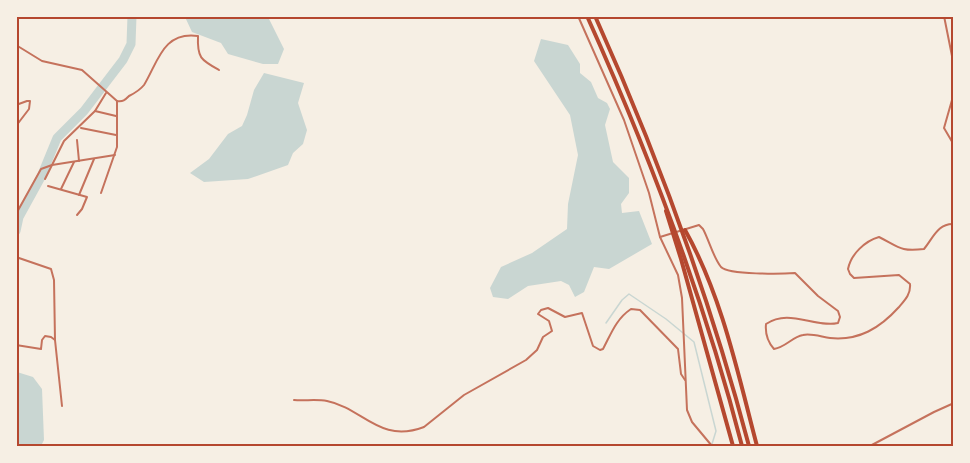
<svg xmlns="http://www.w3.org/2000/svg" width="970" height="463" font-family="'Playfair Display',serif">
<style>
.water{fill:#c9d6d2}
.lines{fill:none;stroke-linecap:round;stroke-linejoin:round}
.stream{stroke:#c9d6d2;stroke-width:1.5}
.river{stroke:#c9d6d2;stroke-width:9}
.minor{stroke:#c5725c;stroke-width:2}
.motorway{stroke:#b5482f;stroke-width:4}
.neatline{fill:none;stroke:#b5482f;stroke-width:2}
</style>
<rect width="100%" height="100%" fill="#f6efe4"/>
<g class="water">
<path d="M185,17H268L284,49L278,64H263L228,54L221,43L192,32Z"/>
<path d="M541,39L568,45L580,64V73L591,82L598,98L607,103L610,109L605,125L613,162L629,178V193L621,204L622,213L639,211L652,244L609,269L594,267L584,292L575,297L569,285L561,281L528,286L508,299L493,297L490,288L501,267L532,253L567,229L568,204L578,155L570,115L534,61Z"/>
<path d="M264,73L304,83L298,103L307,130L303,144L293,153L288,165L248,179L204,182L190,173L209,159L228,134L242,126L247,115L254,90Z"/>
<path d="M17,372L33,377L42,389L44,440L41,446H17Z"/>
</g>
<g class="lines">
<path class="stream" d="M606,323L622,300L629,294L666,319L694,342L716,431L712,444"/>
<path class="river" d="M16,231L19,217L41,177L57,138L84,111L123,60L131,44L132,16"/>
<g class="minor">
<path d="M578,16L624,120L649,193L660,237L678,275L682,298L687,410L692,422L712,446"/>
<path d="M944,16L954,66"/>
<path d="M16,45L42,61L82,70L117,101C123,102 125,100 129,96C135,93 140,90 144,85C158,62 163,31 198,36C197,58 201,60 219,70"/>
<path d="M954,93L944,128L954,145"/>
<path d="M16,105L27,101H30L29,109L16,126"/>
<path d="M95,111L116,116"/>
<path d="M81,128L116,135"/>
<path d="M77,140L79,161"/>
<path d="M45,179L64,141L95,111L106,93"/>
<path d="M48,186L87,197L82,209L77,215"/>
<path d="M61,189L74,162"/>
<path d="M101,193L117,147V101"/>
<path d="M79,195L94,159"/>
<path d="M16,214L41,169L52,165L115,155"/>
<path d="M660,237L699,225L703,229C709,240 713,257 721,267C729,275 782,274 795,273L818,296L838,311L840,317L838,323C814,328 789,308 766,324C765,334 767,341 774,349C786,347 792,337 803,335C811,333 822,337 830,338C859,341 880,328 899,307C905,300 911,294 910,284L899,275L854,278L850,274L848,269C851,254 865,241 879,237C899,247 900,252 924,249C933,238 938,223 954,224"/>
<path d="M16,257L51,269L54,280L55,340L62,406"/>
<path d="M16,345L41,349L42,340L45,336L51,337L55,340"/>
<path d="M954,361V366"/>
<path d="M294,400C304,401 317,399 327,401C363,408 379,444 424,427L464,395L526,360L537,350L543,337L552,331L549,321L538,314L541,310L548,308L565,317L582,313L593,346L600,350L603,349C611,334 616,319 631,309L640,310L678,349L681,374L685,380"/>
<path d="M854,446L858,445L863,446"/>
<path d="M870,446L934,412L954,403"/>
</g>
<g class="motorway">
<path d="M587,16C650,156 704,298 742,446"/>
<path d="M595,16C658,156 710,298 749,446"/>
<path d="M666,211L681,259L733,446"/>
<path d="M685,230C722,296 738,374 757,446"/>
</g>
</g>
<rect width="970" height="463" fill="none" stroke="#f6efe4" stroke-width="36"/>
<rect x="18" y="18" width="934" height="427" class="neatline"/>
</svg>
